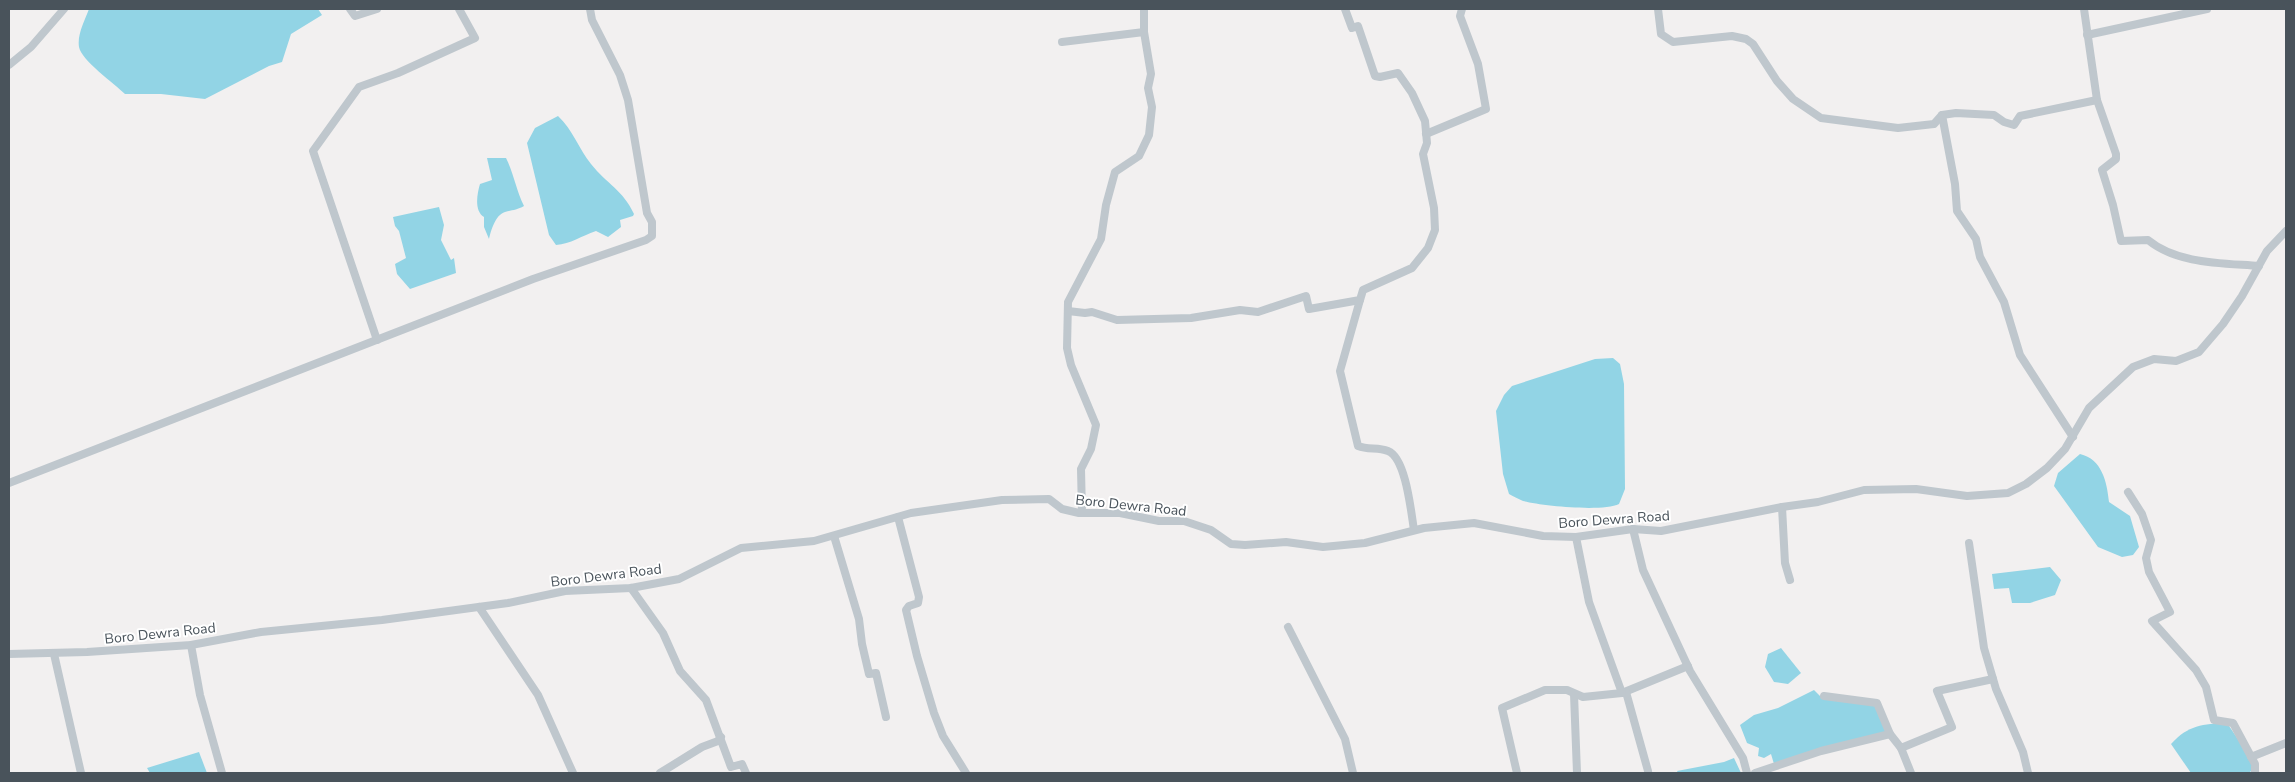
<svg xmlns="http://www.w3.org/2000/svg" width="2295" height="782" font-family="'Nunito Sans',sans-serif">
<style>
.water{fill:#92d4e5}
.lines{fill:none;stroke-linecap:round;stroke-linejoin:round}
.street{stroke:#bfc7cd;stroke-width:8}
.labels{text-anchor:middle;stroke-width:4;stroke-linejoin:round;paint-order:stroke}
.street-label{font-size:14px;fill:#49535b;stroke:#fff}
</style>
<rect width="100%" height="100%" fill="#f2f0f0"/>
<g class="water">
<path d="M89,9H318L322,15L291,34L282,62L269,66L205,99L161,94H125C115,84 81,60 79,47C77,34 85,20 89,9Z"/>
<path d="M558,116C573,130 579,149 591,164C607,184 623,190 634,214L633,216L620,220L621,227L608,237L596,231C581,236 571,244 556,245L549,235L527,143L535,128Z"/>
<path d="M487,158H506C514,174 516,190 524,206C517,210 512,210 505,212C495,215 491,231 489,239L484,227V217C474,211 477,194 480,184L492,180Z"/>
<path d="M439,207L444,225L441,240L451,260L454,258L456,273L410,289L397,274L395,264L406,258L399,231L395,226L393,217Z"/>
<path d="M1613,358L1620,364L1624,384L1625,489L1619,504C1603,512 1541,506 1523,501C1518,499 1513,496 1509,494L1503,474L1496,411L1504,395L1512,386L1595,359Z"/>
<path d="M2080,454C2102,459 2107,482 2109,502L2130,516L2139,547L2133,555L2122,557L2098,547L2054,486L2058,473Z"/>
<path d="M2050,567L2061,580L2055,595L2030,603H2012L2009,588L1994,589L1992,574Z"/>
<path d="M1781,648L1801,673L1788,684L1774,682L1765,667L1768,654Z"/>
<path d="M1814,690L1822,698L1875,705L1888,732L1774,764L1771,754L1764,758L1758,756L1759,748L1747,743L1740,725L1754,715L1778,708Z"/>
<path d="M2227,723L2250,757L2254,768L2249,773H2191L2171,744C2188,725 2203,724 2227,723Z"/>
<path d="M199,752L207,773H150L147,768Z"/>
<path d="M1734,758L1741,773H1678L1677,771L1724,762Z"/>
</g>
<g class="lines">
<g class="street">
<path d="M350,9L355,16L377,9"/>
<path d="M1658,9L1661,34L1673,42L1732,36L1746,39L1753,44L1777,81L1793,99L1821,118L1898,128L1934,124L1942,115L1956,113L1994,115L2004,122L2014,125L2020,116L2097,100L2116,154V159L2102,170L2113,205L2121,241L2148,240C2177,264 2222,263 2259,266"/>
<path d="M2084,9L2097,100"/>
<path d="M2087,35L2207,9"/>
<path d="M1062,42L1144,32"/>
<path d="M9,65L31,47L64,9"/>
<path d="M1942,115L1955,184L1957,211L1976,239L1980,257L2004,302L2020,355L2073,437"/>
<path d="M1426,134L1486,109L1478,64L1460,16L1462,9"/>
<path d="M1360,300L1340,371L1358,446C1368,450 1378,447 1388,451C1406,458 1411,512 1414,530"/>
<path d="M1068,311L1085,313L1092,312L1117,320L1191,318L1240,310L1258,312L1306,296L1309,309L1360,300L1363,290L1412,268L1428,248L1435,230L1434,208L1423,154L1427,143L1425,121L1412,93L1398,73L1380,77L1375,76L1358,26L1352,28L1345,9"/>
<path d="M377,340L313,151L359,87L398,73L475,38L459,9"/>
<path d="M9,483L533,279L646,240L652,236V222L647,213L628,100L620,75L592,20L590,9"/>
<path d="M2128,492L2142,514L2151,540L2146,558L2149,572L2170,612L2152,621L2196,670L2206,687L2214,720L2233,723L2255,764V773"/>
<path d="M1782,507L1785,563L1790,580"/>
<path d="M1082,513L1081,469L1091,449L1096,425L1071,365L1067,348L1068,302L1101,239L1106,205L1115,172L1139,156L1149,135L1152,107L1148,88L1151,74L1144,32V9"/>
<path d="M898,517L919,597L918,603L909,606L906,610L917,656L934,713L943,736L966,773"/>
<path d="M1633,529L1643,570L1690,671L1743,758L1747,773"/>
<path d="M834,536L859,619L862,644L869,674L876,673L886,717"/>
<path d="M1576,537L1589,602L1622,693L1688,666"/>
<path d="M1969,543L1984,648L1996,689L2023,752L2028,773"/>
<path d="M631,588L663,633L680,671L706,700L731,767L742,764L746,773"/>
<path d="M479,607L538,695L573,773"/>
<path d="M1288,627L1345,739L1353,773"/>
<path d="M191,645L200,695L222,773"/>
<path d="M9,654L87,652L191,645L261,632L382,620L508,603L565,591L631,588L679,579L741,548L814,541L911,513L1002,500L1049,499L1062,509L1079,513H1120L1159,521H1184L1211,530L1231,544L1245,545L1286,542L1323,547L1365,543L1424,528L1474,523L1543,536L1576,537L1633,529L1661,531L1782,507L1818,502L1864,490L1916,489L1967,496L2008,493L2026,484L2047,468L2065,449L2089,408L2133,367L2154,359L2176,361L2199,352L2223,324L2242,296L2267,251L2286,231"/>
<path d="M54,654L81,773"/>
<path d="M1626,692L1648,771"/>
<path d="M1574,694L1577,773"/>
<path d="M1890,734L1901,748L1952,727L1937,691L1993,679"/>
<path d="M1901,748L1911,773"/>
<path d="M2251,757L2286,743"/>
<path d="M660,773L702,747L718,741L721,737"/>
<path d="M1517,773L1502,708L1545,690H1567L1583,697L1622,693"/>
<path d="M1755,773L1821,751L1890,734L1877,703L1824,696"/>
</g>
</g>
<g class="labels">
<g class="street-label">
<text transform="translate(1131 505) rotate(6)" y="5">Boro Dewra Road</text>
<text transform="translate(1614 519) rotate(-4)" y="5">Boro Dewra Road</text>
<text transform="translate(606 575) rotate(-7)" y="5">Boro Dewra Road</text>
<text transform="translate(160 633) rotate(-6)" y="5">Boro Dewra Road</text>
</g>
</g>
<rect width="2295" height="782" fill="none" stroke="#49535b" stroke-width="20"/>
</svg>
